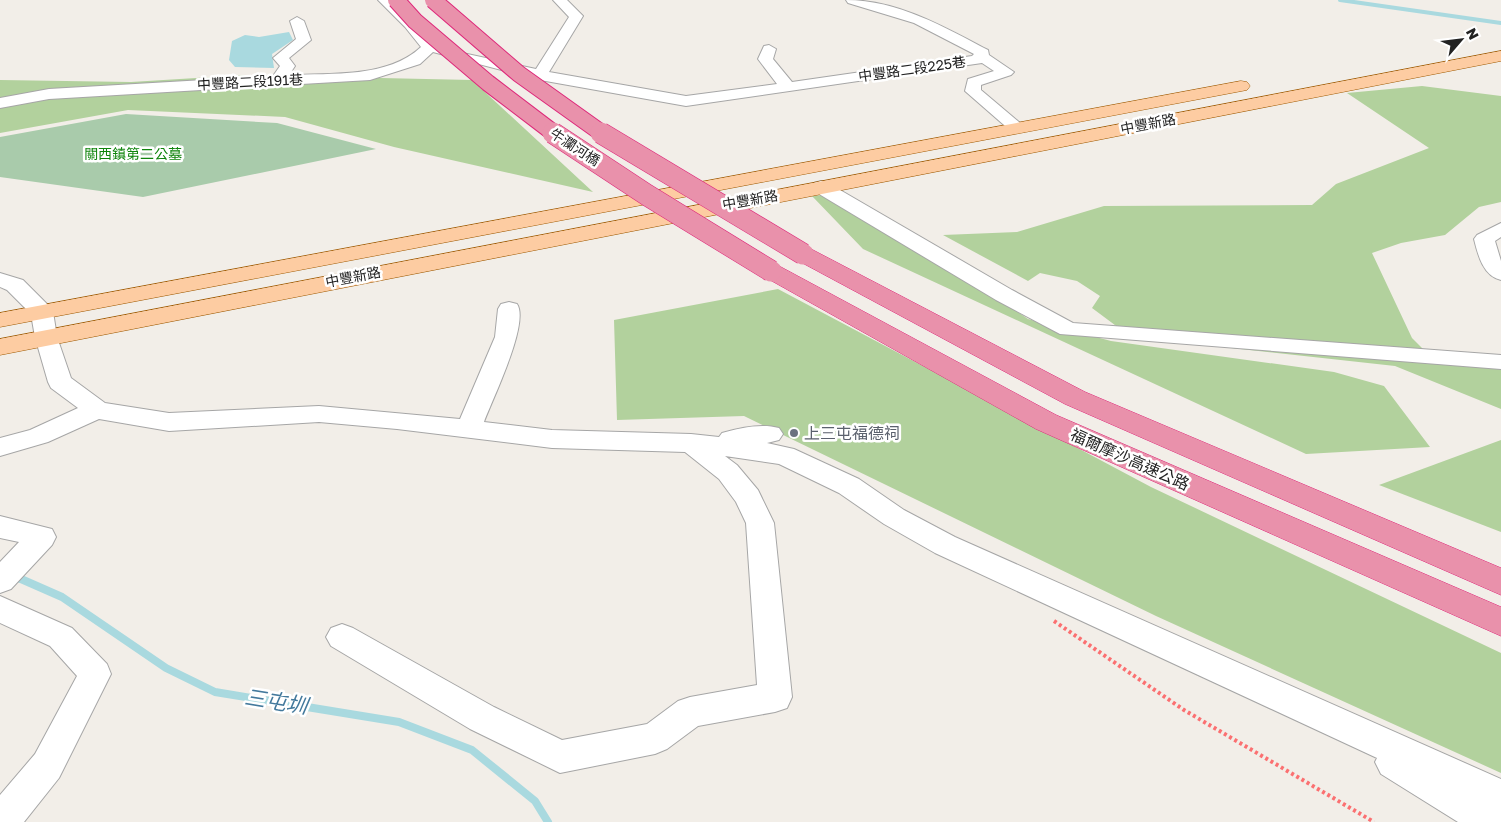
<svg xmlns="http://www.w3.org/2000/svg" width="1501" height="822" font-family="'Golos Text','Noto Sans TC',sans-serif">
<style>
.forest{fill:#b2d19d}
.cemetery{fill:#a9cbab}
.water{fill:#a9d9df}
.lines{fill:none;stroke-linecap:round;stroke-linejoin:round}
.stream-far1{stroke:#a9d9df;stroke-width:4}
.stream{stroke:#a9d9df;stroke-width:8}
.minor-casing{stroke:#a6a6a6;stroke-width:2}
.major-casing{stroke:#9f5900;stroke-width:1}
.highway-casing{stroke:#de287a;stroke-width:1}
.path{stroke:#fb7071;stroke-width:4;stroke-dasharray:3 3;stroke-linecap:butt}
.minor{fill:#fff;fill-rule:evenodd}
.major{fill:#fdcca2;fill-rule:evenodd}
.highway{fill:#e991ab;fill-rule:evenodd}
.highway-bridge-far1-casing{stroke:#de287a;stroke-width:18;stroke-linecap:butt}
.highway-bridge-casing{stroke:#de287a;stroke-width:22;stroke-linecap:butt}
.highway-bridge-far1{stroke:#e991ab;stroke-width:16}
.highway-bridge{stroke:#e991ab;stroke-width:21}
.worship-dot{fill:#6b7280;stroke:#fff;stroke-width:2}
.labels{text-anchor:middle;stroke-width:5;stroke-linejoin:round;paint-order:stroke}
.far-street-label{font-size:14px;fill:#222;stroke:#fff}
.far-park-label{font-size:14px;fill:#0e840b;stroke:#fff}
.worship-label{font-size:16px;fill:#5b616d;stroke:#fff;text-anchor:start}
.street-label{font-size:16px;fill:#222;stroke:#fff}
.near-water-label{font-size:21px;font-style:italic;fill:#43799c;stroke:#fff}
</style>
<rect width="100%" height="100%" fill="#f2eee8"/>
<g class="forest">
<path d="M245,75L472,80L593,192L394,147L285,117L128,110L0,133V80L131,82Z"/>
<path d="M1422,86L1501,96V202L1479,207L1445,235L1401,243L1372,253L1412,338L1432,358L1501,369V409L1395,366L1131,337L1092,308L1100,296L1077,281L1040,273L1028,281L943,235L1017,232L1104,206L1312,205L1336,184L1429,148L1347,93Z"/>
<path d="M845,193L1028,319L1111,341L1334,372L1384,386L1430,447L1306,454L863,249L812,196Z"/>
<path d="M778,289L1151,487L1501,653V773L1156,616L744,416L617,420L614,320Z"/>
<path d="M1501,440V532L1379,485Z"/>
</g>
<path class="cemetery" d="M126,114L277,123L376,149L143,197L0,177V137Z"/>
<path class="water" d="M289,32L293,40L272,54L274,68L235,67L229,60L232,41L245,35L259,37Z"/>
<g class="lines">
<path class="stream-far1" d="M1340,0L1501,23"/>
<path class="stream" d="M0,575L21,579L62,597L166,668L215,692L399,722L472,750L535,801L548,822"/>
<defs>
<g id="minor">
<path d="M378,0H393L415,21L435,47L536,69L569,17L553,0H567L583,16L549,72L686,96L777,84L758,59L764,46L769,45L776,49L773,59L792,82L972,56L974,54L914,23L848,3L846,0C898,0 944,27 988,50L989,55L1014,72L1011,75L981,85V90L1026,128L1024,132H1012L965,91L968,79L994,71L982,63L686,106L540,80L433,52L420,64L370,80L49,99L0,108V98L49,89L273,76L280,66L273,58L296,39L290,21L297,17L304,21L311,40L289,58L295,66L289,75C332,73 388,78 421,47L405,27Z"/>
<path d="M821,181L828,183L1012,290L1073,323L1501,355V369L1060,334L996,300L814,191L812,187L814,183Z"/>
<path d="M1501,223V237L1495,241L1501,261V280C1483,276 1478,255 1474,239L1477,235Z"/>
<path d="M0,273L23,280L50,307L53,312L57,337L71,378L105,403L169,413L319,406L460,419L495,337L498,309L501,304L509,302L517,304C530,323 492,400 484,422L552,430L691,434L719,437L722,433C739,428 762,423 779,428L783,434L779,440L767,443L794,449L859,479L904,510L955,537L1501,779V822H1458L1381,774L1375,762L1377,758L935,553L884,524L839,493L779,464L725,456L737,465L758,490L774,523L792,697L787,708L775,712L698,726L667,749L655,754L560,773L470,729L331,646L326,637L331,628L342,624L353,628L494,707L562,740L647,724L678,701L690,697L757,685L746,523L736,502L719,479L685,452L552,448L397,429L319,422L169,431L99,419L48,442L0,456V438L30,430L78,408L51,388L48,382L35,337L31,314L7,290L0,287Z"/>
<path d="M0,516L52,529L56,537L52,545L11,589L0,593V562L19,542L0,538Z"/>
<path d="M0,596L72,628L107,664L111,674L59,778L24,822H0V795L35,754L77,676L50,646L0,623Z"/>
</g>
<g id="major">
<path d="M1501,51V61L0,355V339Z"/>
<path d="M1241,81L1247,82L1250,86L1247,90L0,327V313Z"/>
</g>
<g id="highway">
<path d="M803,247L811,249L1085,392L1501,568V595L1065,404L795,259L792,254L795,249Z"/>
<path d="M771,264L779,266L1056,415L1501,607V636L1036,429L763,276L759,271L763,266Z"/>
</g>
</defs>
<use href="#minor" class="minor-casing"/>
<use href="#major" class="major-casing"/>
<use href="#highway" class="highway-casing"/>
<path class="path" d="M1054,621L1184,710L1374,822"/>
<use href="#minor" class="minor"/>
<use href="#major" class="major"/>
<use href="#highway" class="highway"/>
<defs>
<g id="highway-bridge-far1">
<path d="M396,0L415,21L488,83L555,134"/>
<path d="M433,0L519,74L603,134"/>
</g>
<g id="highway-bridge">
<path d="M553,133L647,195L771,271"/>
<path d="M601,133L803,254"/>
</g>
</defs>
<use href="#highway-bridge-far1" class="highway-bridge-far1-casing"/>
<use href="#highway-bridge" class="highway-bridge-casing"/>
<use href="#highway-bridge-far1" class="highway-bridge-far1"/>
<use href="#highway-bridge" class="highway-bridge"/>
</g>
<circle class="worship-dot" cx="794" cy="433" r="5"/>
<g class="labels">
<g class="far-street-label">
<text transform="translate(912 69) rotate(-8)" y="5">中豐路二段225巷</text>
<text transform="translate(250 82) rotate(-3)" y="5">中豐路二段191巷</text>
<text transform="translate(1148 124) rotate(-11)" y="5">中豐新路</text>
<text transform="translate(575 147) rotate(33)" y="5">牛瀾河橋</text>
<text transform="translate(750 200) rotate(-10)" y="5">中豐新路</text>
<text transform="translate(353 277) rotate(-11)" y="5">中豐新路</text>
</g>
<g class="far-park-label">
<text x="133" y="159">關西鎮第二公墓</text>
</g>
<g class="worship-label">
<text x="804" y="439">上三屯福德祠</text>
</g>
<g class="street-label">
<text transform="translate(1130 459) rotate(24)" y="6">福爾摩沙高速公路</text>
</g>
<g class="near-water-label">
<text transform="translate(276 702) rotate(9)" y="7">三屯圳</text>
</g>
</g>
<g transform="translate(1461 40) rotate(62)" stroke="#ffffff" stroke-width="4" paint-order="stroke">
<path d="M0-4L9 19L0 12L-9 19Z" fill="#222222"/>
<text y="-8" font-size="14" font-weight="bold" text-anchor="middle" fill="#222222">N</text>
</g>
</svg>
